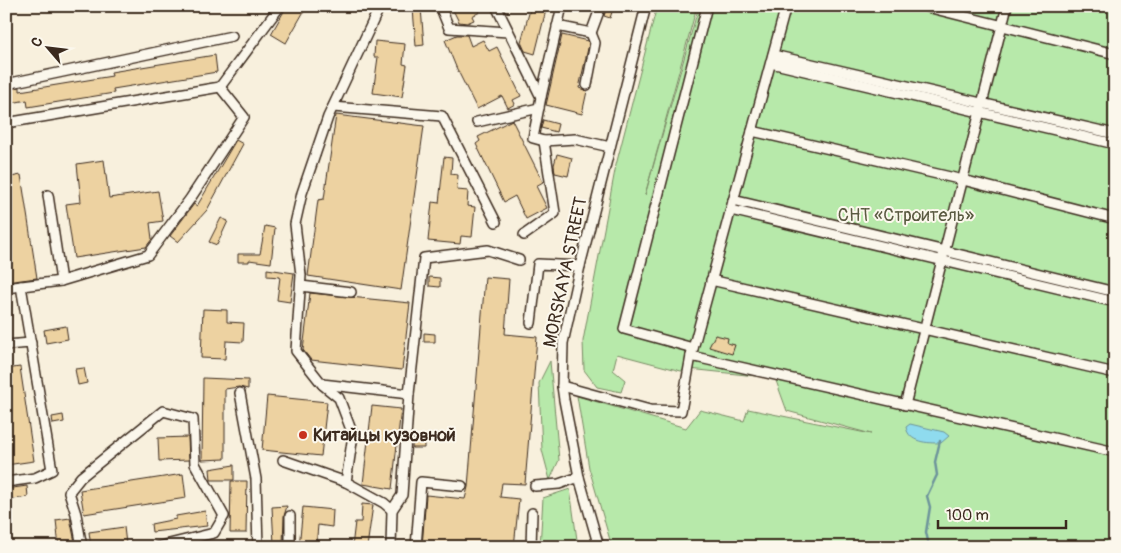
<svg xmlns="http://www.w3.org/2000/svg" width="1121" height="553" font-family="Pangolin,sans-serif">
<style>
.green{fill:#b7e9aa;stroke:#798a64}
.water{fill:#8fdbee;stroke:#6d949b}
.lines{fill:none;stroke-linecap:round;stroke-linejoin:round}
.stream{stroke:#6d949b;stroke-width:2.5}
.building{fill:#edd2a1;stroke:#3b2a1e}
.minor-casing{stroke:#3b2a1e;stroke-width:12}
.minor{stroke:#fbf7ec;stroke-width:9}
.poi-dot{fill:#c8321e;stroke:#fbf7ec;stroke-width:2}
.labels{text-anchor:middle;stroke-width:4;stroke-linejoin:round;paint-order:stroke}
.park-label{font-size:18px;fill:#5a5a41;stroke:#fbf7ec}
.street-label{font-size:18px;fill:#3b2a1e;stroke:#fbf7ec}
.poi-label{font-size:18px;font-weight:bold;fill:#3b2a1e;stroke:#fbf7ec;text-anchor:start}
</style>
<rect width="100%" height="100%" fill="#f8f0dd"/>
<filter id="ink" filterUnits="userSpaceOnUse"><feTurbulence type="fractalNoise" baseFrequency=".02" numOctaves="2"/><feDisplacementMap in="SourceGraphic" scale="10" xChannelSelector="R" yChannelSelector="G"/><feConvolveMatrix kernelMatrix="1 2 1 2 8 2 1 2 1" color-interpolation-filters="sRGB"/></filter>
<g filter="url(#ink)">
<g class="green">
<path d="M657,6H697L645,195L699,6H1115V547H612L589,468L577,396L686,428L700,410L744,421L748,409L871,434L787,411L775,378L689,369L681,371L617,354L613,370L625,380L621,392L597,387L584,370L583,341L616,165Z"/>
<path d="M550,361L559,460L550,480L542,450L539,383Z"/>
<path d="M570,489L578,547H540L543,498Z"/>
</g>
<path class="water" d="M910,424L944,432L949,436L941,443C927,443 909,443 906,427Z"/>
<g class="lines">
<path class="stream" d="M928,541L926,532L930,507L927,496L937,475L935,462L940,441"/>
</g>
<g class="building">
<path d="M287,6H307L286,43L271,34Z"/>
<path d="M451,6H477L480,12L472,16L474,20L467,23L459,22Z"/>
<path d="M531,6H547L535,54L525,51L521,42Z"/>
<path d="M607,6H614L610,18L604,16Z"/>
<path d="M421,8L424,45L416,46L413,9Z"/>
<path d="M457,35H467L471,46L483,40L489,51L497,47L521,96L513,100L515,104L508,108L502,96L477,109L456,67L445,40Z"/>
<path d="M562,35L588,41L589,44L579,88L587,91L582,114L546,105Z"/>
<path d="M375,41L405,44L403,64L407,65L402,97L373,93L378,57H374Z"/>
<path d="M215,55L217,72L113,89L114,93L28,107L27,100L6,104V90L20,87V91L112,76L111,72Z"/>
<path d="M336,115L424,126L401,290L308,276L318,200L324,199Z"/>
<path d="M512,120L543,182L536,186L547,208L526,219L515,196L504,202L476,144L480,141L478,137Z"/>
<path d="M543,120L558,124L556,132L541,128Z"/>
<path d="M236,140L243,144L207,210L178,242L170,236L194,204L197,206Z"/>
<path d="M557,154L572,158L568,176L555,173L554,165Z"/>
<path d="M444,157L452,158L451,174L458,175L457,190L468,191L467,206L475,207L472,237L461,236L460,244L428,241L432,202L439,203Z"/>
<path d="M104,160L109,198L158,191L163,221L150,223L152,239L146,247L74,258L66,204L81,202L77,164Z"/>
<path d="M21,175L37,278L6,282V178Z"/>
<path d="M221,218L228,221L217,245L209,242Z"/>
<path d="M265,226L275,228L271,263L249,260V262H238V254H260Z"/>
<path d="M267,269L294,273L290,302L277,300L280,277L267,276Z"/>
<path d="M429,277L440,278V287L429,286Z"/>
<path d="M485,277L509,279L505,334L537,337L525,484L502,483L500,497L519,499L514,547H422L426,495L465,499L468,487Z"/>
<path d="M310,293L410,303L402,370L311,360L303,350Z"/>
<path d="M203,309L227,310V322L244,323L243,342L226,341L225,359L201,358Z"/>
<path d="M66,326L68,339L46,343L44,330Z"/>
<path d="M424,333L435,334V342H424Z"/>
<path d="M715,335L728,338L727,343L735,345L732,354L709,347Z"/>
<path d="M20,367L34,461L6,465V369Z"/>
<path d="M84,368L87,383L78,385L75,369Z"/>
<path d="M203,378L248,380V389L239,387L225,389V459L202,460Z"/>
<path d="M267,396L327,402L321,456L262,450Z"/>
<path d="M372,406L401,409L392,489L363,484Z"/>
<path d="M63,415L64,422L53,424L52,417Z"/>
<path d="M188,437L189,460L159,461L158,438Z"/>
<path d="M413,438L424,439V448H412Z"/>
<path d="M234,465V480H211L210,469Z"/>
<path d="M183,474L186,498L84,514L80,490Z"/>
<path d="M231,481H247L246,533H230Z"/>
<path d="M27,486L28,497L6,500V489Z"/>
<path d="M362,504L373,505L367,547H352L355,522H361Z"/>
<path d="M287,506L284,516L283,544H274L272,507Z"/>
<path d="M303,507L333,510L332,527L318,525L316,547H299Z"/>
<path d="M205,511L207,526L152,532L151,524L176,519V516Z"/>
<path d="M70,518L76,547H59L56,520Z"/>
<path d="M124,527L126,544L91,547L89,532Z"/>
</g>
<g class="lines">
<defs>
<g id="minor">
<path d="M380,6L328,117L302,193L295,224L301,275L296,351L322,384L409,394L424,258L488,250L519,260"/>
<path d="M440,6L449,28L508,32"/>
<path d="M496,6L541,97L533,138L544,141L575,139L610,147"/>
<path d="M923,6L1115,54"/>
<path d="M557,26L591,33L601,6"/>
<path d="M773,55L1115,134"/>
<path d="M771,63L1115,144"/>
<path d="M6,84L232,36"/>
<path d="M587,85L595,43L591,33"/>
<path d="M220,87L280,6"/>
<path d="M541,97L562,6"/>
<path d="M333,107L442,116L496,222"/>
<path d="M477,122L539,108"/>
<path d="M6,123L220,87"/>
<path d="M752,131L963,180L1115,219"/>
<path d="M48,195L61,281"/>
<path d="M733,200L1115,292"/>
<path d="M731,210L1115,302"/>
<path d="M524,235L555,213L544,141"/>
<path d="M711,280L1115,373"/>
<path d="M301,286L351,292"/>
<path d="M6,288L61,281L148,255L190,199L244,117L220,87"/>
<path d="M531,323L538,264L580,266"/>
<path d="M6,345L31,343"/>
<path d="M693,348L624,329L707,6"/>
<path d="M691,356L1115,452"/>
<path d="M323,385L339,398L353,435L346,482L384,503L392,510"/>
<path d="M562,386L650,410L681,411L691,356L786,6"/>
<path d="M240,393L256,479L258,547"/>
<path d="M905,405L1007,6"/>
<path d="M283,460L346,482"/>
<path d="M6,482L35,478L52,470L21,286"/>
<path d="M535,486L559,484L579,477"/>
<path d="M290,516V547"/>
<path d="M82,547L76,514L69,492L81,477L163,411L193,419L195,464L224,516L214,533L157,547"/>
<path d="M391,547L392,510L402,495L409,394"/>
<path d="M416,547L421,482L462,486"/>
<path d="M531,547L532,513"/>
<path d="M599,547L579,477L564,400L562,386L563,343L580,266L646,6"/>
</g>
</defs>
<use href="#minor" class="minor-casing"/>
<use href="#minor" class="minor"/>
</g>
</g>
<circle class="poi-dot" cx="303" cy="435" r="5"/>
<g class="labels">
<g class="park-label">
<text x="906" y="221">СНТ «Строитель»</text>
</g>
<g class="street-label">
<text transform="translate(565 272) rotate(-78)" y="6">MORSKAYA STREET</text>
</g>
<g class="poi-label">
<text x="313" y="441">Китайцы кузовной</text>
</g>
</g>
<rect width="1121" height="553" fill="none" stroke="#fbf7ec" stroke-width="25"/>
<rect x="12" y="12" width="1096" height="528" fill="none" stroke="#3b2a1e" stroke-width="2" filter="url(#ink)"/>
<g transform="translate(48 48) rotate(298)" stroke="#fbf7ec" stroke-width="4" paint-order="stroke">
<path d="M0-4L9 19L0 12L-9 19Z" fill="#3b2a1e"/>
<text y="-8" font-size="14" font-weight="bold" text-anchor="middle" fill="#3b2a1e">С</text>
</g>
<path d="M938 520v8h128v-8" fill="none" stroke="#3b2a1e" stroke-width="2.5"/>
<text x="946" y="520" font-size="15" fill="#3b2a1e" stroke="#fbf7ec" stroke-width="4" paint-order="stroke">100 m</text>
</svg>
